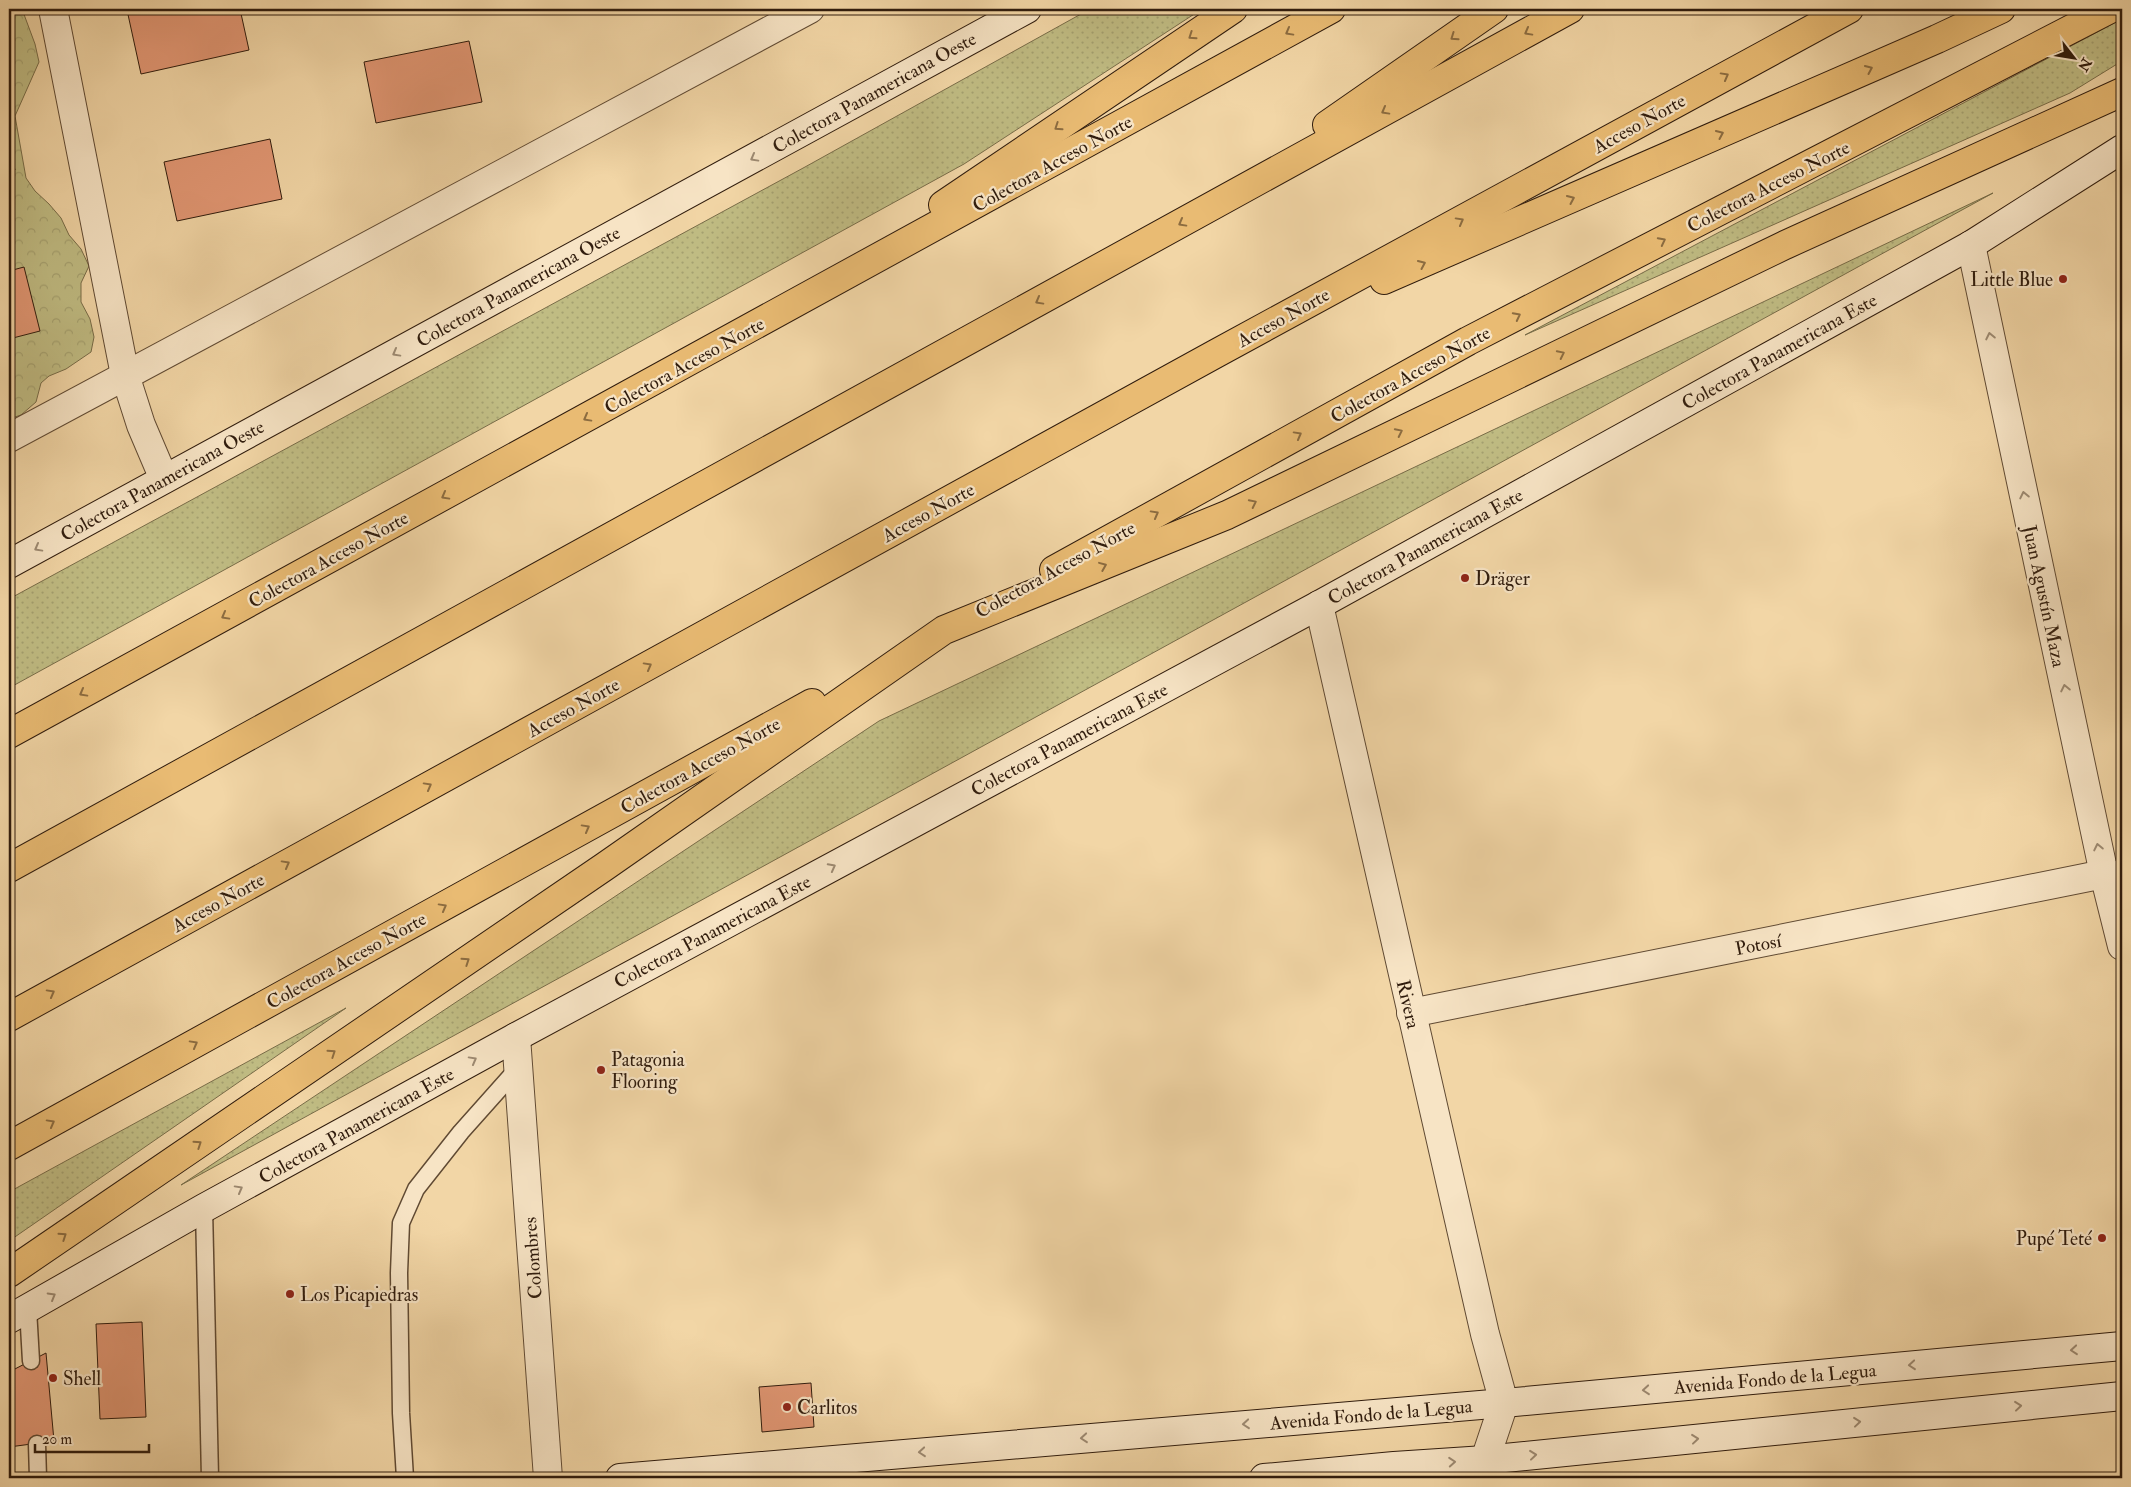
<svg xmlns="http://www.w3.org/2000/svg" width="2131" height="1487" font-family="'IM FELL Double Pica',serif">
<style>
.grass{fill:url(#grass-dots);stroke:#786c48}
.forest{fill:url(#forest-crowns);stroke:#786c48}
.building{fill:#e29774;stroke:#301c0d}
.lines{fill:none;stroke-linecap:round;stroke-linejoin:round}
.lane-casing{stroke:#604a33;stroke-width:19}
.street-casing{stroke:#604a33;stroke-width:30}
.secondary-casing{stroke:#301c0d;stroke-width:30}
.highway-casing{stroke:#301c0d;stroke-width:30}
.lane{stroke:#f7e4c5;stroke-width:16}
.street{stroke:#f7e4c5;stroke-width:28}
.secondary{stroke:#f7e4c5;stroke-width:28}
.highway{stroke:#e9bb73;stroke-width:28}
.oneway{stroke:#8c6c40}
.oneway2{stroke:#9d8a72}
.poi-dot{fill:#8f2418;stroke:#f7e4c5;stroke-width:2}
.labels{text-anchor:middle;stroke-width:4.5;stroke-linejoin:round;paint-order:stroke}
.street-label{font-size:19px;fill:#301c0d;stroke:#f7e4c5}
.poi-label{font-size:19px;fill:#301c0d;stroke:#f7e4c5;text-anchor:start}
</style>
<defs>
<pattern id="grass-dots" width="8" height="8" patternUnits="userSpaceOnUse" patternTransform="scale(1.25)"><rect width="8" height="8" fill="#c0bc83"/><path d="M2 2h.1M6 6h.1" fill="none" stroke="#a5a170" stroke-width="1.8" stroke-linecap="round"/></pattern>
<pattern id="forest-crowns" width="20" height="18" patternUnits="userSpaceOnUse" patternTransform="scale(1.25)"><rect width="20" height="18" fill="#c0bc83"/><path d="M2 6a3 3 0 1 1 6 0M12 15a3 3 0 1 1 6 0" fill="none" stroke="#a5a170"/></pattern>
</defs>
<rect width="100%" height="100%" fill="#f2d6a6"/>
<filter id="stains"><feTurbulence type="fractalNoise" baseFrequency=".004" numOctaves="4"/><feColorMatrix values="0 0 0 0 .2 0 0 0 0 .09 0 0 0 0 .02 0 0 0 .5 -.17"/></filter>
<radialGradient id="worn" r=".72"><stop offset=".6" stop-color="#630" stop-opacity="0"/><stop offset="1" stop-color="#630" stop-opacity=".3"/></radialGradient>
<g class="grass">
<path d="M1090,9H1202L964,164L9,688V599L805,167Z"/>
<path d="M2122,19V61L2070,93L1525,335Z"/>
<path d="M1993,193L181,1185L879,721Z"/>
<path d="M346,1008L9,1241V1192Z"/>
</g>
<path class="forest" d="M9,9H22L35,44L39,62L15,116L26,178L35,191L49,204L61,218L69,235L81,249L89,266L81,283V302L90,319L94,337L91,352L66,369L49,376L41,383L36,402L21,415L9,419Z"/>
<g class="building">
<path d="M133,9H240L249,50L141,74L127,10Z"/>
<path d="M469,41L482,102L376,123L364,62Z"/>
<path d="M270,139L282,199L177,221L164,162Z"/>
<path d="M9,147L15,170L9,172Z"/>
<path d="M24,267L40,331L9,339V271Z"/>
<path d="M142,1322L146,1417L100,1419L96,1324Z"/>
<path d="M46,1353L54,1441L9,1447V1372Z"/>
<path d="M811,1383L814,1427L762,1432L759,1387Z"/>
</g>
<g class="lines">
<defs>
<g id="lane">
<path d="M204,1208L210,1478"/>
<path d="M28,1309L31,1361"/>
<path d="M37,1444L38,1478"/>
<path d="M405,1478L401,1413L399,1273L401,1223L416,1189L461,1132L518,1068"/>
</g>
<g id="street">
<path d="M53,9L125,375L141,425L164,479"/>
<path d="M1971,245L2104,874L2122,946"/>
<path d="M9,438L810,9"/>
<path d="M1319,605L1485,1334L1504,1403L1485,1460L1484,1478"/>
<path d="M1411,1013L2104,874L2122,876"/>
<path d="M516,1037L548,1478"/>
</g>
<g id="secondary">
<path d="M9,564L1027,9"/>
<path d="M9,1319L204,1208L516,1037L1319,605L1971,245L2122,149"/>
<path d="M620,1478L1504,1403L2122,1346"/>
<path d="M1264,1478L1394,1466L1485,1460L2122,1396"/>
</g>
<g id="highway">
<path d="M1327,125L1494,9"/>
<path d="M943,205L1233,9"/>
<path d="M1384,280L1937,39L2001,9"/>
<path d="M1054,570L1468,341L2110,9"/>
<path d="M9,734L1331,9"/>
<path d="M9,868L1570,9"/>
<path d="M9,1017L1217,353L1849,9"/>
<path d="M9,1146L812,703"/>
<path d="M9,1273L604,867L944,630L1227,515L1785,245L2122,92"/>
</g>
</defs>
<use href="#lane" class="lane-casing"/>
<use href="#street" class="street-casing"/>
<use href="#secondary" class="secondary-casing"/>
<use href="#highway" class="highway-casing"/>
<use href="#lane" class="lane"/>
<use href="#street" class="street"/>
<use href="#secondary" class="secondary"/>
<use href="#highway" class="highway"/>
</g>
<defs><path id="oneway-chevron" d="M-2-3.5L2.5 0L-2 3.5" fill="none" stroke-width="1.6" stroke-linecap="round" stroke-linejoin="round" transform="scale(1.25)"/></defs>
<g class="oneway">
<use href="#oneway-chevron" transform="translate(1289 32) rotate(151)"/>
<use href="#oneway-chevron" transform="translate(1528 32) rotate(151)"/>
<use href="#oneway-chevron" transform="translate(1192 36) rotate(146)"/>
<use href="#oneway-chevron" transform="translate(1454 37) rotate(145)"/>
<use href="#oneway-chevron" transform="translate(1869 69) rotate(-24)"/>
<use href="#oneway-chevron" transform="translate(1725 76) rotate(-29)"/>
<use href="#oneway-chevron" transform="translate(1385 111) rotate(151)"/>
<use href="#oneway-chevron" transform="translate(1058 127) rotate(146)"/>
<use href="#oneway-chevron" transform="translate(1720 134) rotate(-24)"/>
<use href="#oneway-chevron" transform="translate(1571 199) rotate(-24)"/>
<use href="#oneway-chevron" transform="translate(1460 221) rotate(-29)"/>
<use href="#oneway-chevron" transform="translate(1182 223) rotate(151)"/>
<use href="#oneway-chevron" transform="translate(1662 241) rotate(-27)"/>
<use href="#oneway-chevron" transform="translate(1422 264) rotate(-24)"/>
<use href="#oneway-chevron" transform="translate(1039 301) rotate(151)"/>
<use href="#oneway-chevron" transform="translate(1517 316) rotate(-27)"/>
<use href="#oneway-chevron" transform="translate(1561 354) rotate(-26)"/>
<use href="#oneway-chevron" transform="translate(587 418) rotate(151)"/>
<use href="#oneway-chevron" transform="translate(1399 432) rotate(-26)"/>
<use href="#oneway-chevron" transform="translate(1298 435) rotate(-29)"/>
<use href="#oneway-chevron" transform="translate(445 496) rotate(151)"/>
<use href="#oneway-chevron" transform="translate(1253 503) rotate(-26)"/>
<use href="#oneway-chevron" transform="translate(1155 514) rotate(-29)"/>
<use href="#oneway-chevron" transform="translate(1103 566) rotate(-22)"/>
<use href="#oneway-chevron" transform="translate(225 616) rotate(151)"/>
<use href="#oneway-chevron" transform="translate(648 666) rotate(-29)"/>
<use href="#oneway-chevron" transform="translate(83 693) rotate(151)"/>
<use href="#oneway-chevron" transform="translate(428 786) rotate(-29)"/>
<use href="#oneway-chevron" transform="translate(586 828) rotate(-29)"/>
<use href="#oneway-chevron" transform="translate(286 864) rotate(-29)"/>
<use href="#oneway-chevron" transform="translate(443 907) rotate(-29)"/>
<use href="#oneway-chevron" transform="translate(466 961) rotate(-34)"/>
<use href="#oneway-chevron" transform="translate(51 993) rotate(-29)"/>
<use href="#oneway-chevron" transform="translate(194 1044) rotate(-29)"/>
<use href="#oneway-chevron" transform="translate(332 1053) rotate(-34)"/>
<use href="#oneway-chevron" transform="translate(51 1123) rotate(-29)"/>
<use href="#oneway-chevron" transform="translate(198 1144) rotate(-34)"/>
<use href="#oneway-chevron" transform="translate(63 1236) rotate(-34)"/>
</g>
<g class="oneway2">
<use href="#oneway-chevron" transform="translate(754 158) rotate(151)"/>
<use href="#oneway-chevron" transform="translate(1990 336) rotate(-102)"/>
<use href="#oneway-chevron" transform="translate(396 353) rotate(151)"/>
<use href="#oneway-chevron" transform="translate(2024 495) rotate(-102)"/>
<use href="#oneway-chevron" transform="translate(38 548) rotate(151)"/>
<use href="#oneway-chevron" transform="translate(2065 688) rotate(-102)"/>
<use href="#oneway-chevron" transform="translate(2098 847) rotate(-102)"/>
<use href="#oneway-chevron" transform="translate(832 867) rotate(-28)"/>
<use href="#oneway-chevron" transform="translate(473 1060) rotate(-29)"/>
<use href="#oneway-chevron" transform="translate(239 1189) rotate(-29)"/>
<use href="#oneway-chevron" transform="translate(52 1296) rotate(-30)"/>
<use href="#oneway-chevron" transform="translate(2074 1350) rotate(175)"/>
<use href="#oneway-chevron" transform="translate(1912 1365) rotate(175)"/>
<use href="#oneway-chevron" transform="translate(1646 1390) rotate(175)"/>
<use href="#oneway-chevron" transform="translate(2018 1406) rotate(-6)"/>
<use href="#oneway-chevron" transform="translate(1857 1422) rotate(-6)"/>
<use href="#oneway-chevron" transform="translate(1246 1424) rotate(175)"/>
<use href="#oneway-chevron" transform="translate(1084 1438) rotate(175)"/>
<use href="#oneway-chevron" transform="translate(1695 1439) rotate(-6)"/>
<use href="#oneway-chevron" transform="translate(922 1452) rotate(175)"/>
<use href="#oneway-chevron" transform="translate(1533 1455) rotate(-6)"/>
<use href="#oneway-chevron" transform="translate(1452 1462) rotate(-4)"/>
</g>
<g class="poi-dot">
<circle cx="2063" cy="279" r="5"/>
<circle cx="1465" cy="578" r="5"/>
<circle cx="601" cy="1070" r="5"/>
<circle cx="2102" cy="1238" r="5"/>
<circle cx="290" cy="1294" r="5"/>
<circle cx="53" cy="1378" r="5"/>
<circle cx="787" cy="1407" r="5"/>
</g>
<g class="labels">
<g class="street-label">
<text transform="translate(874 92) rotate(-29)" y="7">Colectora Panamericana Oeste</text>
<text transform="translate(1639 123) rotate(-29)" y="7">Acceso Norte</text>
<text transform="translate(1052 163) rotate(-29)" y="7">Colectora Acceso Norte</text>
<text transform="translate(1768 186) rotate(-27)" y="7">Colectora Acceso Norte</text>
<text transform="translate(518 286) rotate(-29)" y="7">Colectora Panamericana Oeste</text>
<text transform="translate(1283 317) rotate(-29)" y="7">Acceso Norte</text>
<text transform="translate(1779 351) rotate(-29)" y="7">Colectora Panamericana Este</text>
<text transform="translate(684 365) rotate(-29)" y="7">Colectora Acceso Norte</text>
<text transform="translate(1410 374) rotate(-29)" y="7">Colectora Acceso Norte</text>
<text transform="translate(162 480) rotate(-29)" y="7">Colectora Panamericana Oeste</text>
<text transform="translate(928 512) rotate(-29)" y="7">Acceso Norte</text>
<text transform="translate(1425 546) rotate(-29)" y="7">Colectora Panamericana Este</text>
<text transform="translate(328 559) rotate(-29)" y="7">Colectora Acceso Norte</text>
<text transform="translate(1055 569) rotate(-29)" y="7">Colectora Acceso Norte</text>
<text transform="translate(2045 596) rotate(78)" y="7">Juan Agustín Maza</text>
<text transform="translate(573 707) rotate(-29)" y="7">Acceso Norte</text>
<text transform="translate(1069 739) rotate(-28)" y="7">Colectora Panamericana Este</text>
<text transform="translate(700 765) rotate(-29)" y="7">Colectora Acceso Norte</text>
<text transform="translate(218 902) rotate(-29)" y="7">Acceso Norte</text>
<text transform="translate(712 931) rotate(-28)" y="7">Colectora Panamericana Este</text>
<text transform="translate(1758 944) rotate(-11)" y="7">Potosí</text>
<text transform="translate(346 960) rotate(-29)" y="7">Colectora Acceso Norte</text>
<text transform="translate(1409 1004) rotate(77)" y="7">Rivera</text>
<text transform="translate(356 1125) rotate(-29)" y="7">Colectora Panamericana Este</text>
<text transform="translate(532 1258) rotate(-94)" y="7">Colombres</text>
<text transform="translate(1775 1378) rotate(-5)" y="7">Avenida Fondo de la Legua</text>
<text transform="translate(1371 1414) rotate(-5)" y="7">Avenida Fondo de la Legua</text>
</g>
<g class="poi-label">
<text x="2053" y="286" text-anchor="end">Little Blue</text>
<text x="1475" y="585">Dräger</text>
<text x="611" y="1066">Patagonia<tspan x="611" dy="22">Flooring</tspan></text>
<text x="2092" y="1245" text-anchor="end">Pupé Teté</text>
<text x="300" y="1301">Los Picapiedras</text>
<text x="63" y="1385">Shell</text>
<text x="797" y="1414">Carlitos</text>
</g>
</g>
<rect width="2131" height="1487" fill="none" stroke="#f2d6a6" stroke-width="30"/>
<rect x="10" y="10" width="2111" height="1467" fill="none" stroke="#301c0d" stroke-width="2.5"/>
<rect x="15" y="15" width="2101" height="1457" fill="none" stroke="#301c0d"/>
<g transform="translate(2074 58) rotate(121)" stroke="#f7e4c5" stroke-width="4" paint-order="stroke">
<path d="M0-4L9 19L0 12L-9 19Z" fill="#301c0d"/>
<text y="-8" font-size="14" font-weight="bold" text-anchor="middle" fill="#301c0d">N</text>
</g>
<path d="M35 1444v8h114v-8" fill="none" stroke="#301c0d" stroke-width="2.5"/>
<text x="42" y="1444" font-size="15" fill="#301c0d" stroke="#f7e4c5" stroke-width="4" paint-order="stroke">20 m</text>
<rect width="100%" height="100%" filter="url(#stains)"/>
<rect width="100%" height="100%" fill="url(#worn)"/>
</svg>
